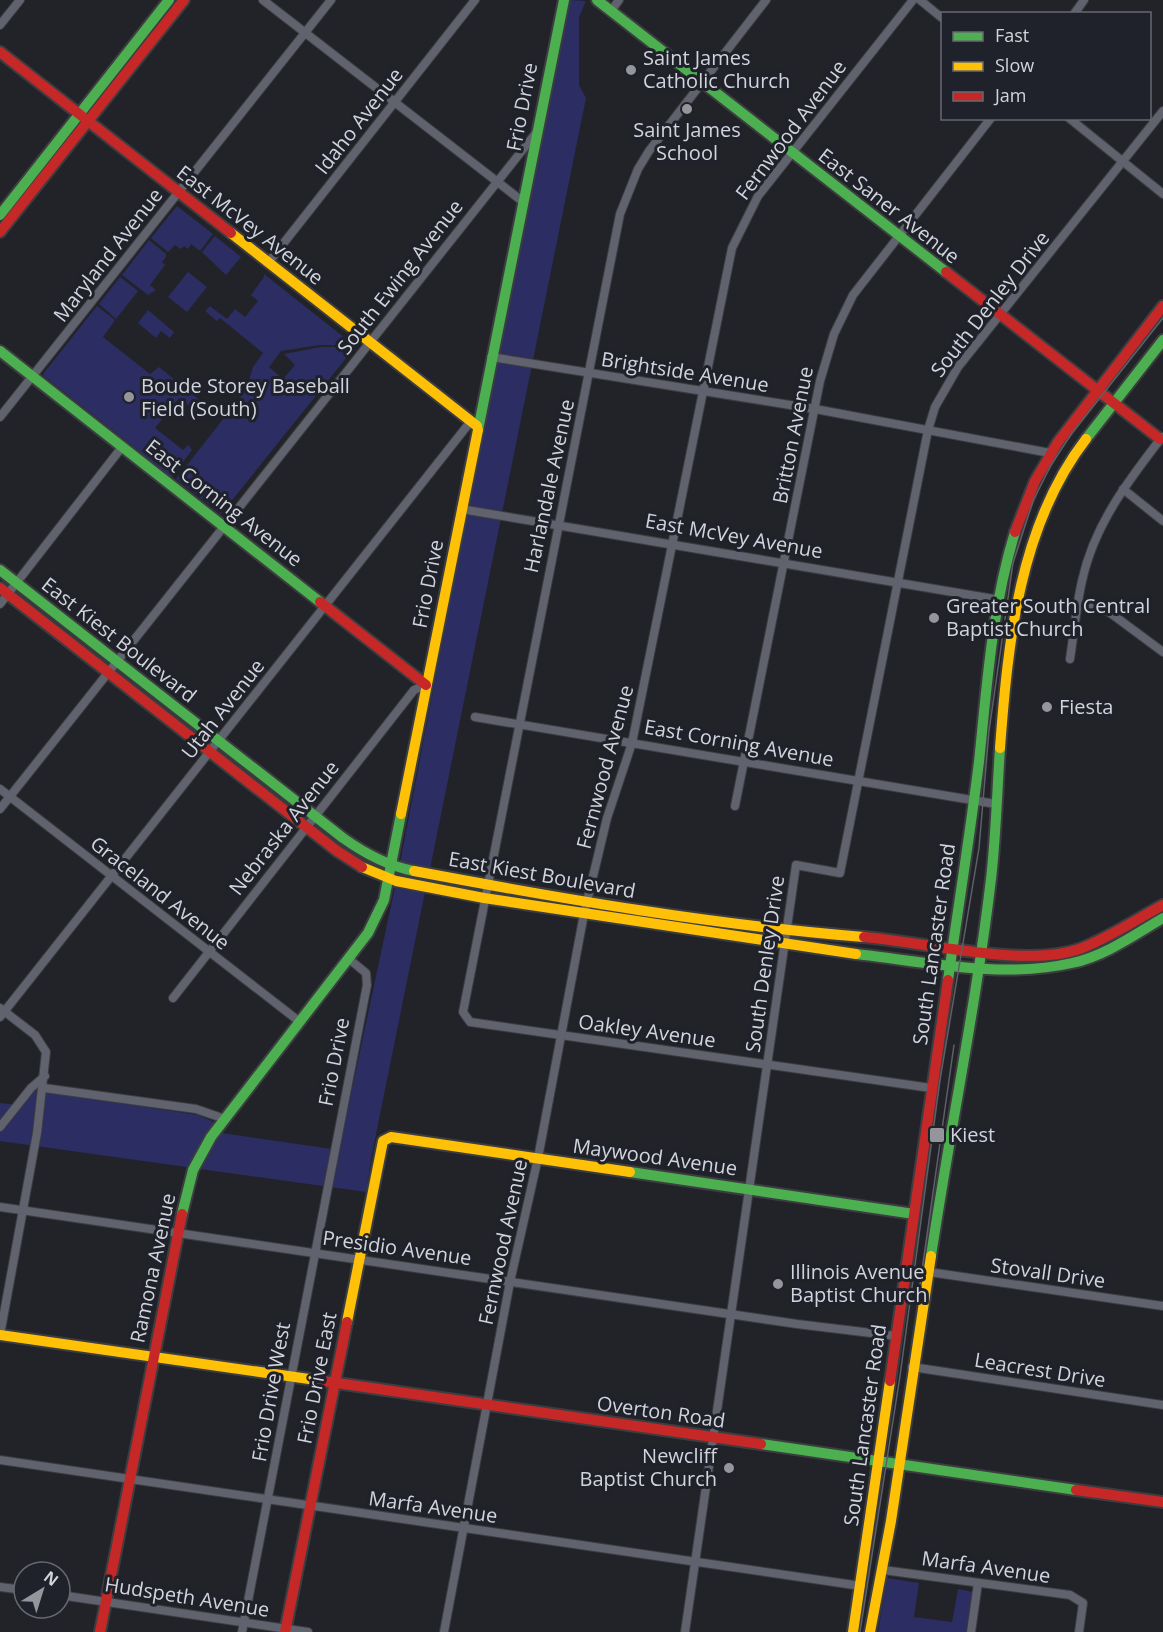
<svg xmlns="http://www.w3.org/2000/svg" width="1163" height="1632" font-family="'Open Sans',sans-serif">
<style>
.green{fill:#2b2d63}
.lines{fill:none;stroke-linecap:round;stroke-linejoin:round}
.street-casing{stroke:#3c3d40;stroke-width:10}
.fast-casing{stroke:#3c3d40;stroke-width:14}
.slow-casing{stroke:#3c3d40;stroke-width:14}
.jam-casing{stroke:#3c3d40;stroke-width:14}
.street{stroke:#60626d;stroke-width:8}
.fast{stroke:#4caf50;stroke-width:10}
.slow{stroke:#ffc107;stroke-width:10}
.jam{stroke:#c62828;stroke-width:10}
.tram{stroke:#5e5f68;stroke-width:1.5}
.poi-dot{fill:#94969c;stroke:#1f212b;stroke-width:2}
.labels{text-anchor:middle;stroke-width:6;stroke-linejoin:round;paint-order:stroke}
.poi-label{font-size:20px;fill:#d2d4db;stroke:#1f212b;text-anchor:start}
.street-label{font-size:20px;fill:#d2d4db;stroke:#1f212b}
</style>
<rect width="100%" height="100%" fill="#222328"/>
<g class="green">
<path d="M571,0L586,1L579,17V85L586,98L430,869L400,863L560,30Z"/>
<path d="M177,206L213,234L200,251L191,244L188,249L184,246L181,249L175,245L168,252L151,238Z"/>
<path d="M215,236L241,257L226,275L202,252Z"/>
<path d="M149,240L166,254V257L162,262L165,265L150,285L156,290L148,295L122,275Z"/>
<path d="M188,272L207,287L187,312L168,297Z"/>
<path d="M264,274L355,346L320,345L281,351L269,367L283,379L295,365L284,354L321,347H355L221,514L176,479L246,390L253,367L263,353L220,318L217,321L205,311L210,306L227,319L235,309L245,317L258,301L251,295L264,277Z"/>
<path d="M120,277L138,291L116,319L99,304Z"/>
<path d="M97,306L115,320L103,337L150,374L159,367L209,408L201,415L179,398L155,428L183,450L188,445L192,450L172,477L44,376L43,374Z"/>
<path d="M148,310L174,332L170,338L161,331L156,338L138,323Z"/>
<path d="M395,887L425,892L372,1154L366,1192L0,1141V1103L21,1105L33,1090L198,1115L214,1122L208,1131L339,1150Z"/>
<path d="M887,1578L919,1583L914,1617L952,1622L958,1589L973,1592L966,1632H878Z"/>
</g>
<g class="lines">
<defs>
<g id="street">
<path d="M263,0L522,201"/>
<path d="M766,0L649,151L638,169L620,214L463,1012L470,1022L931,1088"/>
<path d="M920,0L942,18"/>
<path d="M611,11L619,0"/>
<path d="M1074,14L1084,0"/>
<path d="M0,25L20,0"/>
<path d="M1069,118L1163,194"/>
<path d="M268,263L475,0"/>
<path d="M491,357L815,409L1050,453"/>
<path d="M0,417L331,0"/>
<path d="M1123,489L1163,521"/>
<path d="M461,509L1000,600"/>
<path d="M1078,603L1109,612L1163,652"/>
<path d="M0,604L122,447"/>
<path d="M1070,659C1074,633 1076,607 1082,581C1094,525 1128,481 1162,437"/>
<path d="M475,717L996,804"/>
<path d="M0,789L300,1022"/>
<path d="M735,806L820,381L834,334L853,295L991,118"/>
<path d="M0,809L536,133"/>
<path d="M173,998L414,690L426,685"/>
<path d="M0,1008L35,1035L46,1052L37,1133L0,1335"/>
<path d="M0,1017L471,421"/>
<path d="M44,1088L196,1109L225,1119"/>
<path d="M0,1127L31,1088L45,1076"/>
<path d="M0,1207L797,1324L896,1336"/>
<path d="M929,1272L1163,1306"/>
<path d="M912,1367L1163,1405"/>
<path d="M0,1460L861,1586"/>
<path d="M883,1570L1070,1595L1083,1603L1079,1632"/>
<path d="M0,1587L24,1590"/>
<path d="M60,1595L308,1632"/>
<path d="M242,1632L367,985L366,973L349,959"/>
<path d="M444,1632L510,1282L538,1158L584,914L607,818L632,743L732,248L758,196L913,0"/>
<path d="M685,1632L796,865L840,873L928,430L935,407L958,367L1163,111"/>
<path d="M971,1632L978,1583"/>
</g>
<g id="fast">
<path d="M597,0L946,272"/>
<path d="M0,215L169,0"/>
<path d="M0,351L320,602"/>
<path d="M478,430L564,0"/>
<path d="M1086,439L1163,340"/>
<path d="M0,570L343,838C364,853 388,866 414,871"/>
<path d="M856,954C927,962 1002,979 1072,963C1105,956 1134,935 1163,918"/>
<path d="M948,980C958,908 970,835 979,762C987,685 992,607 1015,532"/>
<path d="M630,1172L914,1214"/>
<path d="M182,1214L193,1170L211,1137L368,933L384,900L401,814"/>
<path d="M931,1256C950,1130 976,1006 991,879C996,836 997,792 1000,748"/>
<path d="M761,1444L1076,1490"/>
</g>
<g id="slow">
<path d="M231,233L477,426"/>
<path d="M1000,748C1008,642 1019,526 1086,439"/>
<path d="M401,814L478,430"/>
<path d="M362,867L396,881L484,898L856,954"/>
<path d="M414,871C563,899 713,925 864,937"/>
<path d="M347,1322L383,1141L391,1137L630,1172"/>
<path d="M0,1335L316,1380"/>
<path d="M853,1632L890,1381"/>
<path d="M870,1632L891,1521L931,1256"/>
</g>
<g id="jam">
<path d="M0,52L231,233"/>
<path d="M0,232L184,0"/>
<path d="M946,272L1160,439"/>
<path d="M1015,532L1035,481L1058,442L1163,306"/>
<path d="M0,588L337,851L362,867"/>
<path d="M320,602L426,685"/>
<path d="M864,937C925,942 1028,969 1082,948C1110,937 1137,919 1163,905"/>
<path d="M316,1380L761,1444"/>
<path d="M890,1381L948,980"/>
<path d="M1076,1490L1163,1502"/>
<path d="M100,1632L182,1214"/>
<path d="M285,1632L347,1322"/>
</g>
</defs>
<use href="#street" class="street-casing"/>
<use href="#fast" class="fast-casing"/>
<use href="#slow" class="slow-casing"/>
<use href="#jam" class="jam-casing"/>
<use href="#street" class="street"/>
<use href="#fast" class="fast"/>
<use href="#slow" class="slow"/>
<use href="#jam" class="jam"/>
<g class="tram">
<path d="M919,1291L954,1045"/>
<path d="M860,1632L900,1376L940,1080L979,848L989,731L1013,563L1033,501L1051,465L1072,433L1163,318"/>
</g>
</g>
<g class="poi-dot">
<circle cx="631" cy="70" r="6"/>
<circle cx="687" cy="109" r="6"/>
<circle cx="129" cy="397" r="6"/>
<circle cx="934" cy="618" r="6"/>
<circle cx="1047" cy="707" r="6"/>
<rect x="929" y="1127" width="16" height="16" rx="3"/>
<circle cx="778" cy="1284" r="6"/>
<circle cx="729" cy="1468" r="6"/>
</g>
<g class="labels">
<g class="poi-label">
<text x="643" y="65">Saint James<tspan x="643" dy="23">Catholic Church</tspan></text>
<text x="687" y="137" text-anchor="middle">Saint James<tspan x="687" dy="23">School</tspan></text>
<text x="141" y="393">Boude Storey Baseball<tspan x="141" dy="23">Field (South)</tspan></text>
<text x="946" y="613">Greater South Central<tspan x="946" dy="23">Baptist Church</tspan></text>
<text x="1059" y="714">Fiesta</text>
<text x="950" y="1142">Kiest</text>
<text x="790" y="1279">Illinois Avenue<tspan x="790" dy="23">Baptist Church</tspan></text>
<text x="717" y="1463" text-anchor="end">Newcliff<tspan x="717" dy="23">Baptist Church</tspan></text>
</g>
<g class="street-label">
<text transform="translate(522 107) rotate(-79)" y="7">Frio Drive</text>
<text transform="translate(359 121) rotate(-52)" y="7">Idaho Avenue</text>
<text transform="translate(791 130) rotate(-53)" y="7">Fernwood Avenue</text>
<text transform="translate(889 206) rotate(38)" y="7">East Saner Avenue</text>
<text transform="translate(250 225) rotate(38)" y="7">East McVey Avenue</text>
<text transform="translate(108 255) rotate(-52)" y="7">Maryland Avenue</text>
<text transform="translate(400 277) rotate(-52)" y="7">South Ewing Avenue</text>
<text transform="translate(990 304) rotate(-52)" y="7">South Denley Drive</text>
<text transform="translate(685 372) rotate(9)" y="7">Brightside Avenue</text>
<text transform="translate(793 435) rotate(-79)" y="7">Britton Avenue</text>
<text transform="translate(549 486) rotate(-78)" y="7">Harlandale Avenue</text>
<text transform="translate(224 503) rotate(38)" y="7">East Corning Avenue</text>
<text transform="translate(734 536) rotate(10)" y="7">East McVey Avenue</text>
<text transform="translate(428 584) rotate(-79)" y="7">Frio Drive</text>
<text transform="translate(119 640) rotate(38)" y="7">East Kiest Boulevard</text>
<text transform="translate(223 709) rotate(-52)" y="7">Utah Avenue</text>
<text transform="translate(739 743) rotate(10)" y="7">East Corning Avenue</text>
<text transform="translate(605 767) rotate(-75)" y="7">Fernwood Avenue</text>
<text transform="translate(284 828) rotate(-52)" y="7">Nebraska Avenue</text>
<text transform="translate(542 875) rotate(10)" y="7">East Kiest Boulevard</text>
<text transform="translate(160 893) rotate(38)" y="7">Graceland Avenue</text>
<text transform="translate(934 944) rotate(-82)" y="7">South Lancaster Road</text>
<text transform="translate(765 964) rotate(-82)" y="7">South Denley Drive</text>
<text transform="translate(647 1031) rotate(8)" y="7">Oakley Avenue</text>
<text transform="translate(334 1062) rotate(-79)" y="7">Frio Drive</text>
<text transform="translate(655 1157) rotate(8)" y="7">Maywood Avenue</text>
<text transform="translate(503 1242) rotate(-78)" y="7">Fernwood Avenue</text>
<text transform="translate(397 1248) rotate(8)" y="7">Presidio Avenue</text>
<text transform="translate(153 1268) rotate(-78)" y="7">Ramona Avenue</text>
<text transform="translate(1048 1273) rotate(8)" y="7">Stovall Drive</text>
<text transform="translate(1040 1370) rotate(9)" y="7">Leacrest Drive</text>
<text transform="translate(317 1378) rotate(-79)" y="7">Frio Drive East</text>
<text transform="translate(271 1392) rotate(-80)" y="7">Frio Drive West</text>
<text transform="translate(661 1412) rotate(8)" y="7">Overton Road</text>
<text transform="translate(865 1425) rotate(-82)" y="7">South Lancaster Road</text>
<text transform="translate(433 1507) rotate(8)" y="7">Marfa Avenue</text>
<text transform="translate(986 1567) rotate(8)" y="7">Marfa Avenue</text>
<text transform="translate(187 1597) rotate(9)" y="7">Hudspeth Avenue</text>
</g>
</g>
<rect x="941" y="12" width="210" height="108" fill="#1f212b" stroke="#676971" stroke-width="1.5"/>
<rect x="953" y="32" width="30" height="9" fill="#4caf50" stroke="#676971" stroke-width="1.5"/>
<text x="995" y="42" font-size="18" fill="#d2d4db">Fast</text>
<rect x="953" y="62" width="30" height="9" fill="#ffc107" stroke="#676971" stroke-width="1.5"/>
<text x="995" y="72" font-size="18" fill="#d2d4db">Slow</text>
<rect x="953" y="92" width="30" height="9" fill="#c62828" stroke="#676971" stroke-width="1.5"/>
<text x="995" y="102" font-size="18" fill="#d2d4db">Jam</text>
<g transform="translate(42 1590) rotate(38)"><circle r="28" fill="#1f212b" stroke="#676971" stroke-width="1.5"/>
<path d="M0-4.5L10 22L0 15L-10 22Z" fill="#94969c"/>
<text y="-9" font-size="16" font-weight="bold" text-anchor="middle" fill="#d2d4db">N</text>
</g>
</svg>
